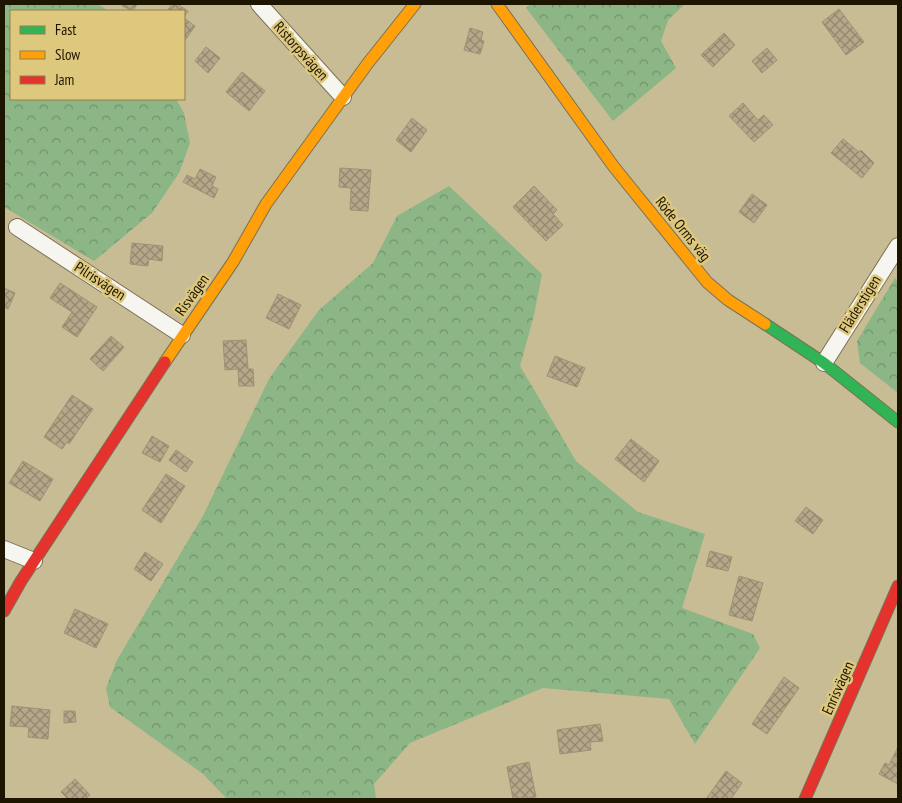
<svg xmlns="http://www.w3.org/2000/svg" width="902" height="803" font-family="'PT Sans Narrow',sans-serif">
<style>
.forest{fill:url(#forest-crowns)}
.building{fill:url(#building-cross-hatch);stroke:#9f9274}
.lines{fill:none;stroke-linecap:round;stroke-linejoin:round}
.street-casing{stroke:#7a7254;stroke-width:18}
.fast-casing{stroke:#7a7254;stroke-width:13}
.slow-casing{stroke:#7a7254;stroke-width:13}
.jam-casing{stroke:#7a7254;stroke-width:13}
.street{stroke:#f7f5ef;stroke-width:16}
.fast{stroke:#30b455;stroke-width:11}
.slow{stroke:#ff9f0a;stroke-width:11}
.jam{stroke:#e5322d;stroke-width:11}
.labels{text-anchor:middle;stroke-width:5;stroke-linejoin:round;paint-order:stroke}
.street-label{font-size:15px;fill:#1e1500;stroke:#ddc87e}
</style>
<defs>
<pattern id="forest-crowns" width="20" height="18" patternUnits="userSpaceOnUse" patternTransform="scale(1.25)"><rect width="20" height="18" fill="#8cb685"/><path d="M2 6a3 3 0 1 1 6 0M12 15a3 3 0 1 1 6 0" fill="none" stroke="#72936a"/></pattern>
<pattern id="building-cross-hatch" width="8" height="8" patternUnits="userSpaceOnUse" patternTransform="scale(1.25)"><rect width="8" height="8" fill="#b5a78a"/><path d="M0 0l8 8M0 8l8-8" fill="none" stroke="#93876e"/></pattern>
</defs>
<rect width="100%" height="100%" fill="#c7bc94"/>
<g class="forest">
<path d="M4,4H97L109,11H11V99H176L184,113L190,143L179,173L152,213L94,261L4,207Z"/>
<path d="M531,4H685L668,20L661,41L676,68L613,121L526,8Z"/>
<path d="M449,186L542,274L534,315L520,366L576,461L638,512L705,534L682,608L753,634L760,648L695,744L669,699L543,688L410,743L374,784L376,799H227L203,774L110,707L106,688L117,660L204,514L269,379L319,310L373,263L397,216Z"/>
<path d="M895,278L898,281V393L860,363L857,341Z"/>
</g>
<g class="building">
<path d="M123,4H137L133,11L122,6Z"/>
<path d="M172,4H177L188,11L184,17V11H167Z"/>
<path d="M839,9L864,42L846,55L822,22Z"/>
<path d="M184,18L195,26L186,39L184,38Z"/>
<path d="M470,28L483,32L481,40L484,41L480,54L464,50Z"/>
<path d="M724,33L735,45L713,67L701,55Z"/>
<path d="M206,47L220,58L208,73L195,61Z"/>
<path d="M767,48L777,60L762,73L752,61Z"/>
<path d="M242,72L265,91L249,111L226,92Z"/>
<path d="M743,103L758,120L764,115L773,125L754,142L729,116Z"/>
<path d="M412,118L427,130L411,152L396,140Z"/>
<path d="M843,139L859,152L861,150L874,163L862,178L831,153Z"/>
<path d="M340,168L371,170L368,211L350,210L351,188L339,187Z"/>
<path d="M200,169L216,177L212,186L218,189L214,198L183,182L187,175L195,179Z"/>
<path d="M534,186L557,210L553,214L563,225L546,241L513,207Z"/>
<path d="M752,194L767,205L754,223L739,212Z"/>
<path d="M132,243L163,246L162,261L149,259L148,266L130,264Z"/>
<path d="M60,283L97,307L77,337L62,327L72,312L50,298Z"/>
<path d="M4,288L15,293L8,309L4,307Z"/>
<path d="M278,294L301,305L289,329L266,318Z"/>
<path d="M111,336L124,347L103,371L90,359Z"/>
<path d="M246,340L248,369H253L254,386H239L238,369L225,370L223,341Z"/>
<path d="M555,356L585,368L577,387L547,376Z"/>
<path d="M72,395L93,409L69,444L67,442L62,449L44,437Z"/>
<path d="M152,436L169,446L160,462L142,453Z"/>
<path d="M631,439L659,461L644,482L615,459Z"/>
<path d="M176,450L193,462L186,472L169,460Z"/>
<path d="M23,461L53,479L40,501L9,483Z"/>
<path d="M166,474L185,486L161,523L142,510Z"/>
<path d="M806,507L823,520L813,534L795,521Z"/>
<path d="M710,551L732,557L728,571L706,566Z"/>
<path d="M145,552L163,564L151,581L134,569Z"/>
<path d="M739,576L763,583L752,621L729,615Z"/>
<path d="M75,609L108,624L96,648L64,633Z"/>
<path d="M784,677L799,688L767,734L752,724Z"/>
<path d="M12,706L50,710L48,739L28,737L29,727L10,726Z"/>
<path d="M64,711H75L76,722L64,723Z"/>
<path d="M600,724L603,741L590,742L591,750L560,754L557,730Z"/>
<path d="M898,747V784L879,774L885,763L889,765Z"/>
<path d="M529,762L536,797L513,799L507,767Z"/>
<path d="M726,771L742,783L731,799H706Z"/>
<path d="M75,779L90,795L85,799H68L61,792Z"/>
</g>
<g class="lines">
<defs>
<g id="street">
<path d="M259,4L343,97"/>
<path d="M17,227L182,335"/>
<path d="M824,363L898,246"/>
<path d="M4,549L34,561"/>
</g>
<path id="fast" d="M765,324L824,363L898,422"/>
<g id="slow">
<path d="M497,4L614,167L707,282L728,300L765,324"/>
<path d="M165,362L233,262L266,204L368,63L415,4"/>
</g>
<g id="jam">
<path d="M4,611L21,581L165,362"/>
<path d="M805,799L898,586"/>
</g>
</defs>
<use href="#street" class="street-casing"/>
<use href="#fast" class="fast-casing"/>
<use href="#slow" class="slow-casing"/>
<use href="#jam" class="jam-casing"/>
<use href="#street" class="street"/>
<use href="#fast" class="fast"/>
<use href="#slow" class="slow"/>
<use href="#jam" class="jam"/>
</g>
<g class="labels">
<g class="street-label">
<text transform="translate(301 51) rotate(48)" y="5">Ristorpsvägen</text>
<text transform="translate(683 229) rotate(51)" y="5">Röde Orms väg</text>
<text transform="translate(100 281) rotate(33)" y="5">Pilrisvägen</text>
<text transform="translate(192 295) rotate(-55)" y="5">Risvägen</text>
<text transform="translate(860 304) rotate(-58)" y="5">Fläderstigen</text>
<text transform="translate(838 688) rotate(-66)" y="5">Enrisvägen</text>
</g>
</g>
<rect width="902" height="803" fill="none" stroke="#1e1500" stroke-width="10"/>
<rect x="10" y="10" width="175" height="90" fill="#ddc87e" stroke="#91804c"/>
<rect x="20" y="26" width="25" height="8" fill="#30b455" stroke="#91804c"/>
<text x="55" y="35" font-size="15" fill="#1e1500">Fast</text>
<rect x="20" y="51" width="25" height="8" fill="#ff9f0a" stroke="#91804c"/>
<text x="55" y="60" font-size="15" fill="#1e1500">Slow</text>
<rect x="20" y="76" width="25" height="8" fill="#e5322d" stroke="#91804c"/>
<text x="55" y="85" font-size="15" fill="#1e1500">Jam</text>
</svg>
